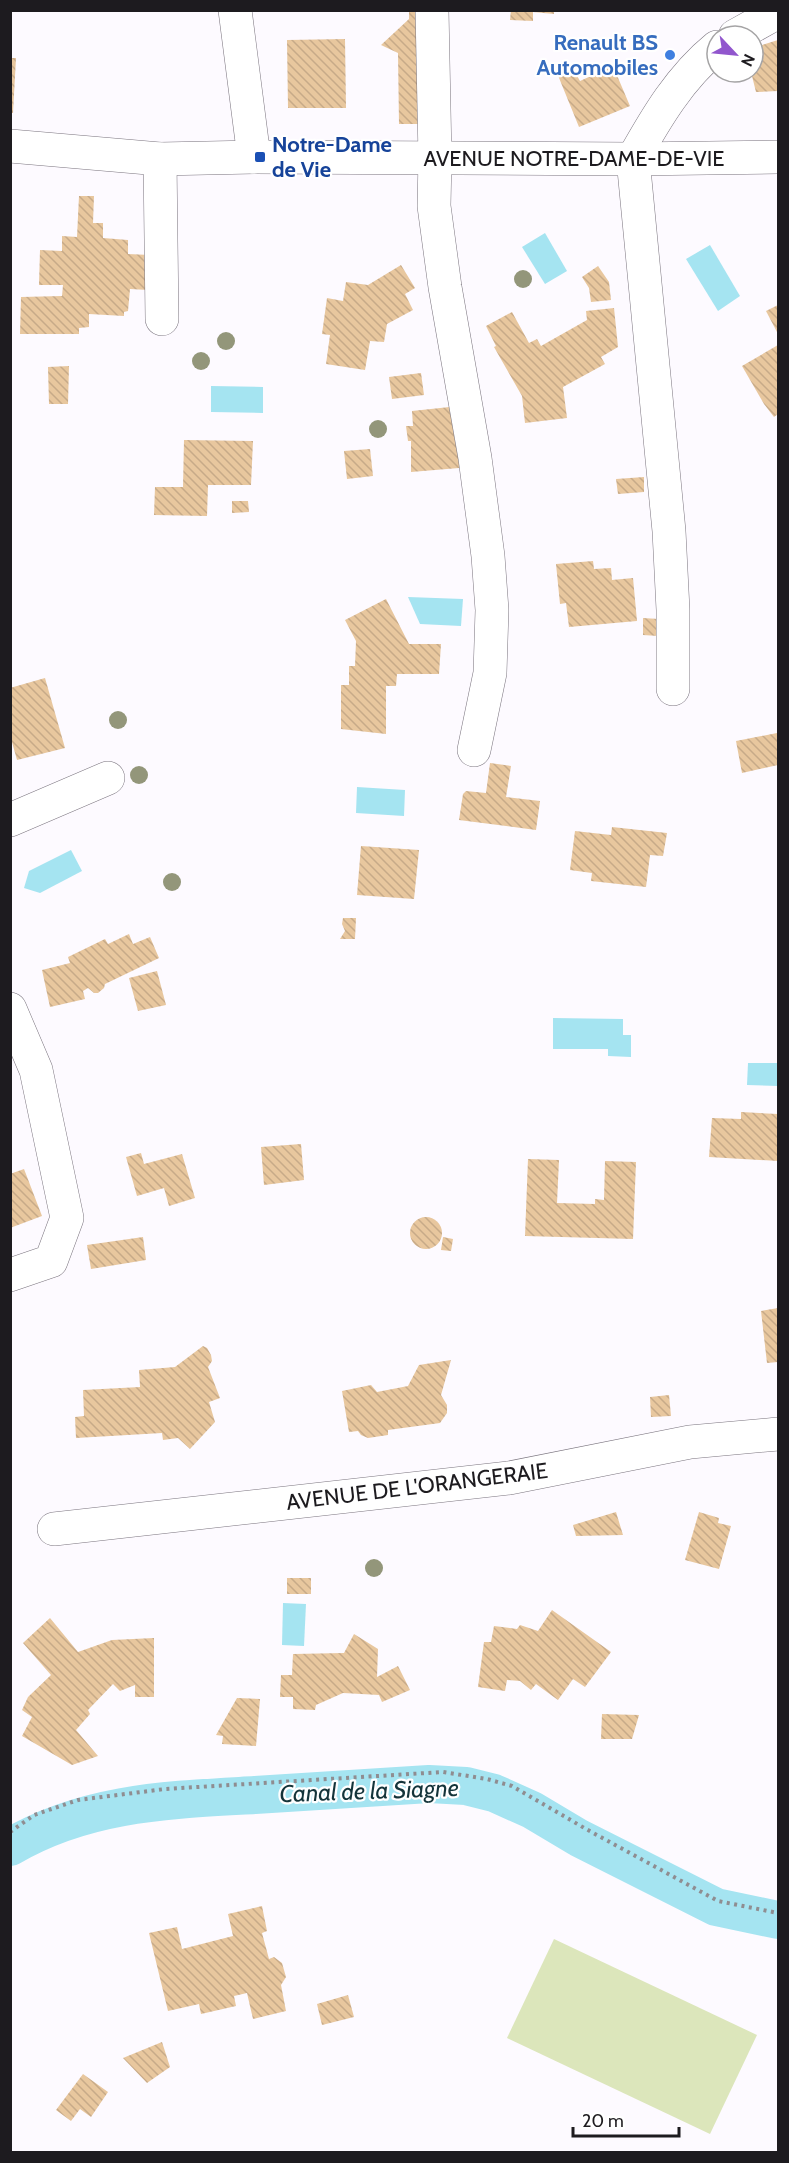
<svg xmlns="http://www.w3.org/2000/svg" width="789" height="2163" font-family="Cabin,sans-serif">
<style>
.garden{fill:#dce6bb}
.water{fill:#a5e4f1}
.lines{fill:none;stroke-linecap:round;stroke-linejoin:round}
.canal{stroke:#a5e4f1;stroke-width:38}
.building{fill:url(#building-back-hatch)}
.minor-casing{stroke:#7b757f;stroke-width:34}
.major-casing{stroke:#7b757f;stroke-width:34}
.path{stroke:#8f8d91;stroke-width:4;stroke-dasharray:3 4.5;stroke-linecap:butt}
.minor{stroke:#fff;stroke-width:33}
.major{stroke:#fff;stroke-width:33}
.tree{fill:#93967a}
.shop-dot{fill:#3f7fe0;stroke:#fff;stroke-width:2}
.transit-dot{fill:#1a4fb4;stroke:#fff;stroke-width:2}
.labels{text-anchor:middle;stroke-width:4.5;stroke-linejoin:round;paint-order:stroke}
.shop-label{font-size:22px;font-weight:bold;fill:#366cbe;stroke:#fff;text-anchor:end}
.transit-label{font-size:22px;font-weight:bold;fill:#164399;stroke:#fff;text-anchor:start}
.street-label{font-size:22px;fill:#1d1b1f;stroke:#fff}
.water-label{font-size:24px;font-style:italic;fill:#14343a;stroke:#fff}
</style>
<defs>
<pattern id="building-back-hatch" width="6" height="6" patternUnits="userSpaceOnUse" patternTransform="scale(1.5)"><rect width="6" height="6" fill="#e8c79e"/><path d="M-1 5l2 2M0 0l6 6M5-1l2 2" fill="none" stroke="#c7aa88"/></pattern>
</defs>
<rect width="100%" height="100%" fill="#fdfaff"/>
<path class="garden" d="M554,1939L757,2035L710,2134L507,2038Z"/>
<g class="water">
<path d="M545,233L567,271L545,284L522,247Z"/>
<path d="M710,245L740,296L718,311L686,259Z"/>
<path d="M211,386L263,387V413L211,412Z"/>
<path d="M408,597L463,599L461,626L420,624Z"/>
<path d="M357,787L405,790L404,816L356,813Z"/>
<path d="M71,850L82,871L40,893L24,888L29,871Z"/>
<path d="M553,1018L623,1019V1035H631V1057L608,1056V1049H553Z"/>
<path d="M748,1063H778V1086L747,1085Z"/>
<path d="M283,1603L306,1604L304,1646L282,1645Z"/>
</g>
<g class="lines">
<path class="canal" d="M10,1847C87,1802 168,1800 255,1795C313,1791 371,1788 429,1784L466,1786L494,1793L532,1810L579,1838L716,1907L778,1920"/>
</g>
<g class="building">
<path d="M511,10H554V14L533,12V21L510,20Z"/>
<path d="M409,12H425L426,124H399L398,53L381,45L409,19Z"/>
<path d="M345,39L346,108H288L287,40Z"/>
<path d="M778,40V91L756,92L751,72H753V48Z"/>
<path d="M10,58H16L13,113H10Z"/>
<path d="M613,66L630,106L579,127L557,73L572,67L580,81Z"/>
<path d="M79,196H94L93,223H103V238L128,240V254L150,255L148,290L130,289L128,311L124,312V316L89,314V327L79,328V334H20L21,297L62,296L63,285H39L40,250L62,251V236L77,237Z"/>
<path d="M401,265L415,288L405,294L413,310L387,324L384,342L370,341L365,370L326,364L330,335L322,334L327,298L343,301L346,282L368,285Z"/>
<path d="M598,266L609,282L611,300L591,302L589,288L582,277Z"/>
<path d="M778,305V334L766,311Z"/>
<path d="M614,308L618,347L601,357L605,364L563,387L567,418L525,423L522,396L494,347L496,346L486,326L512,312L529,343L537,339L541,346L587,320L586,311Z"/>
<path d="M778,345V414L774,417L764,404L742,366Z"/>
<path d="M69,366L68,404H49L48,367Z"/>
<path d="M421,373L424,395L392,399L389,377Z"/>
<path d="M459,406L471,467L411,472V441H408L406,426H413L412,411Z"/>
<path d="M184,440L253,441L251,485H208L207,516L154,515L155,487H183Z"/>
<path d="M370,449L373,476L347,479L344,451Z"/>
<path d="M644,477V492L618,494L616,479Z"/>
<path d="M232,501H248L249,512L232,513Z"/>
<path d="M593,561L594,569L611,568L612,580L633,578L637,621L569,627L566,603L560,604L556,564Z"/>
<path d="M386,599L409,644H441L439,674H397L396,686H386V734L341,729V685H349V666H355L356,641L345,620Z"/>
<path d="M643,618L659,619L658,636L643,635Z"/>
<path d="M45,678L65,748L17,760L10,735V688Z"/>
<path d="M777,733L778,765L742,773L736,741Z"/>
<path d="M490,763L511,766L506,797L540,801L536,830L459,820L463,794L466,791L486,793Z"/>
<path d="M612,827L667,833L663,856L650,855L646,887L591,881L592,873L570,870L575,831L611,835Z"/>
<path d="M361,846L419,850L414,899L357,895Z"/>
<path d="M343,918H356L355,939H340L345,931L342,924Z"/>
<path d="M129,934L133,944L150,937L159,958L105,984L104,988L98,993H94L88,988L83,991L85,999L50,1007L42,970L70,963L68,957L105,939L108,944Z"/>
<path d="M157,971L166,1005L138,1011L129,978Z"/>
<path d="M741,1112L778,1114V1161L709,1157L712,1118L741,1119Z"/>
<path d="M301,1144L304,1180L264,1185L261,1147Z"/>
<path d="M141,1153L144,1164L182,1154L195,1198L169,1206L164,1188L137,1196L126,1157Z"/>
<path d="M528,1159L559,1160L557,1203L595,1204V1199L604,1200L605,1161L636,1162L633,1239L525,1236Z"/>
<path d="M24,1169L42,1216L10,1228V1174Z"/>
<circle cx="426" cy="1233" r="16"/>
<path d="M143,1237L146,1260L91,1269L87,1245Z"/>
<path d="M443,1237L453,1239L451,1251L441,1250Z"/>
<path d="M778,1308V1362L767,1363L761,1311Z"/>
<path d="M203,1346L207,1348L211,1355L212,1361L208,1367L220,1398L209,1402L215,1422L190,1449L178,1438L163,1440L162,1433L76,1438L75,1417L84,1416L83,1390L140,1387L139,1370L175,1367Z"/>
<path d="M451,1360L441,1395L447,1405V1413L440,1423L388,1430V1435L368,1438L361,1435L358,1431L349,1432L342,1391L371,1385L377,1392L408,1386L419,1365Z"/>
<path d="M669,1395L671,1416L651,1417L650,1397Z"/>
<path d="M616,1512L623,1535L576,1536L573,1525Z"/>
<path d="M699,1512L719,1518L718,1523L731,1526L719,1569L685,1560Z"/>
<rect x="287" y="1578" width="24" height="16"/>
<path d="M552,1610L611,1652L585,1687L573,1679L558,1700L536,1684L531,1690L520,1681L507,1680L505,1691L478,1687L484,1642H491L494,1626L517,1629L520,1625L538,1631Z"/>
<path d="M50,1618L78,1652L112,1640L154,1638V1697H135V1685L120,1691L113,1684L88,1710L90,1714L76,1730L98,1756L72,1765L22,1736L32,1717L22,1710L28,1697L51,1675L23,1643Z"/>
<path d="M354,1634L378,1649L377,1677L398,1666L410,1690L382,1702L379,1695L343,1693L316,1705L315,1710L293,1709V1697H280L281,1675H292L293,1654L344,1653Z"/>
<path d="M237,1698L260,1699L256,1746L222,1744L223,1736L216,1735Z"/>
<path d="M602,1714L639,1715L632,1739H601Z"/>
<path d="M262,1906L267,1931L262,1933L269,1959L274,1957L282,1963L286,1977L281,1985L286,2011L253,2019L247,1993L234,1996L236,2006L201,2014L199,2004L168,2011L149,1933L177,1927L182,1949L233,1936L228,1914Z"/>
<path d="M348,1995L354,2017L322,2025L317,2004Z"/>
<path d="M162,2042L170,2067L147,2083L123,2058Z"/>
<path d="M83,2074L108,2092L91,2117L80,2109L71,2121L56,2110Z"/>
</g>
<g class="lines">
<defs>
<g id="minor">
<path d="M235,10L254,157"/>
<path d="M432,10L435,158L434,206L445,287L475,458L488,556L492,610L490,673L474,750"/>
<path d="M735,36L778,12"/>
<path d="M160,159L162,319"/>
<path d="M673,689V610L669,531L633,159C656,118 680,77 717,47"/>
<path d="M10,820L108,778"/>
<path d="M10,1009L36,1070L67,1218L51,1261L10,1275"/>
<path d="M54,1529L509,1478L690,1442L778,1434"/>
</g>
<path id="major" d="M10,146L160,159L254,157L633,159L778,157"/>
</defs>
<use href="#minor" class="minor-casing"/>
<use href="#major" class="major-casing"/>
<path class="path" d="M10,1832L34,1815L78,1800L165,1789L443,1772L487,1779L512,1786L586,1829L718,1901L778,1913"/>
<use href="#minor" class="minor"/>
<use href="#major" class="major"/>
</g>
<g class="tree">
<circle cx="523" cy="279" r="9"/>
<circle cx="226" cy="341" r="9"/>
<circle cx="201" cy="361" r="9"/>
<circle cx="378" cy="429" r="9"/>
<circle cx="118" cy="720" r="9"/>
<circle cx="139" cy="775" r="9"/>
<circle cx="172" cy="882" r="9"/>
<circle cx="374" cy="1568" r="9"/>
</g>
<circle class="shop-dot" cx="670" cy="55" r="6"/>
<rect class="transit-dot" x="254" y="151" width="12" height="12" rx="3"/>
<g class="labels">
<g class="shop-label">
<text x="658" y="50">Renault BS<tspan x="658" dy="25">Automobiles</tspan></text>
</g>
<g class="transit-label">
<text x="272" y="152">Notre-Dame<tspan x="272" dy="25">de Vie</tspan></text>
</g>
<g class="street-label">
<text x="574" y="166">AVENUE NOTRE-DAME-DE-VIE</text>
<text transform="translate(417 1486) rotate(-7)" y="8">AVENUE DE L'ORANGERAIE</text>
</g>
<g class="water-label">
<text transform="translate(369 1791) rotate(-2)" y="8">Canal de la Siagne</text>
</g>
</g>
<rect width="789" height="2163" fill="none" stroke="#1d1b1f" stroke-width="24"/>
<g transform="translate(735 54) rotate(116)"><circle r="28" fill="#ffffff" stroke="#a5a4a5" stroke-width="1.5"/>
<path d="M0-4.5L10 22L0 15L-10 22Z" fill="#9156cd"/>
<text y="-9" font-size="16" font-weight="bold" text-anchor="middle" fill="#1d1b1f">N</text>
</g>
<path d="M573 2127v9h106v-9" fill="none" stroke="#1d1b1f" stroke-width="3"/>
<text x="582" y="2127" font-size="18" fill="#1d1b1f" stroke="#ffffff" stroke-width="4.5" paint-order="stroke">20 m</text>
</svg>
